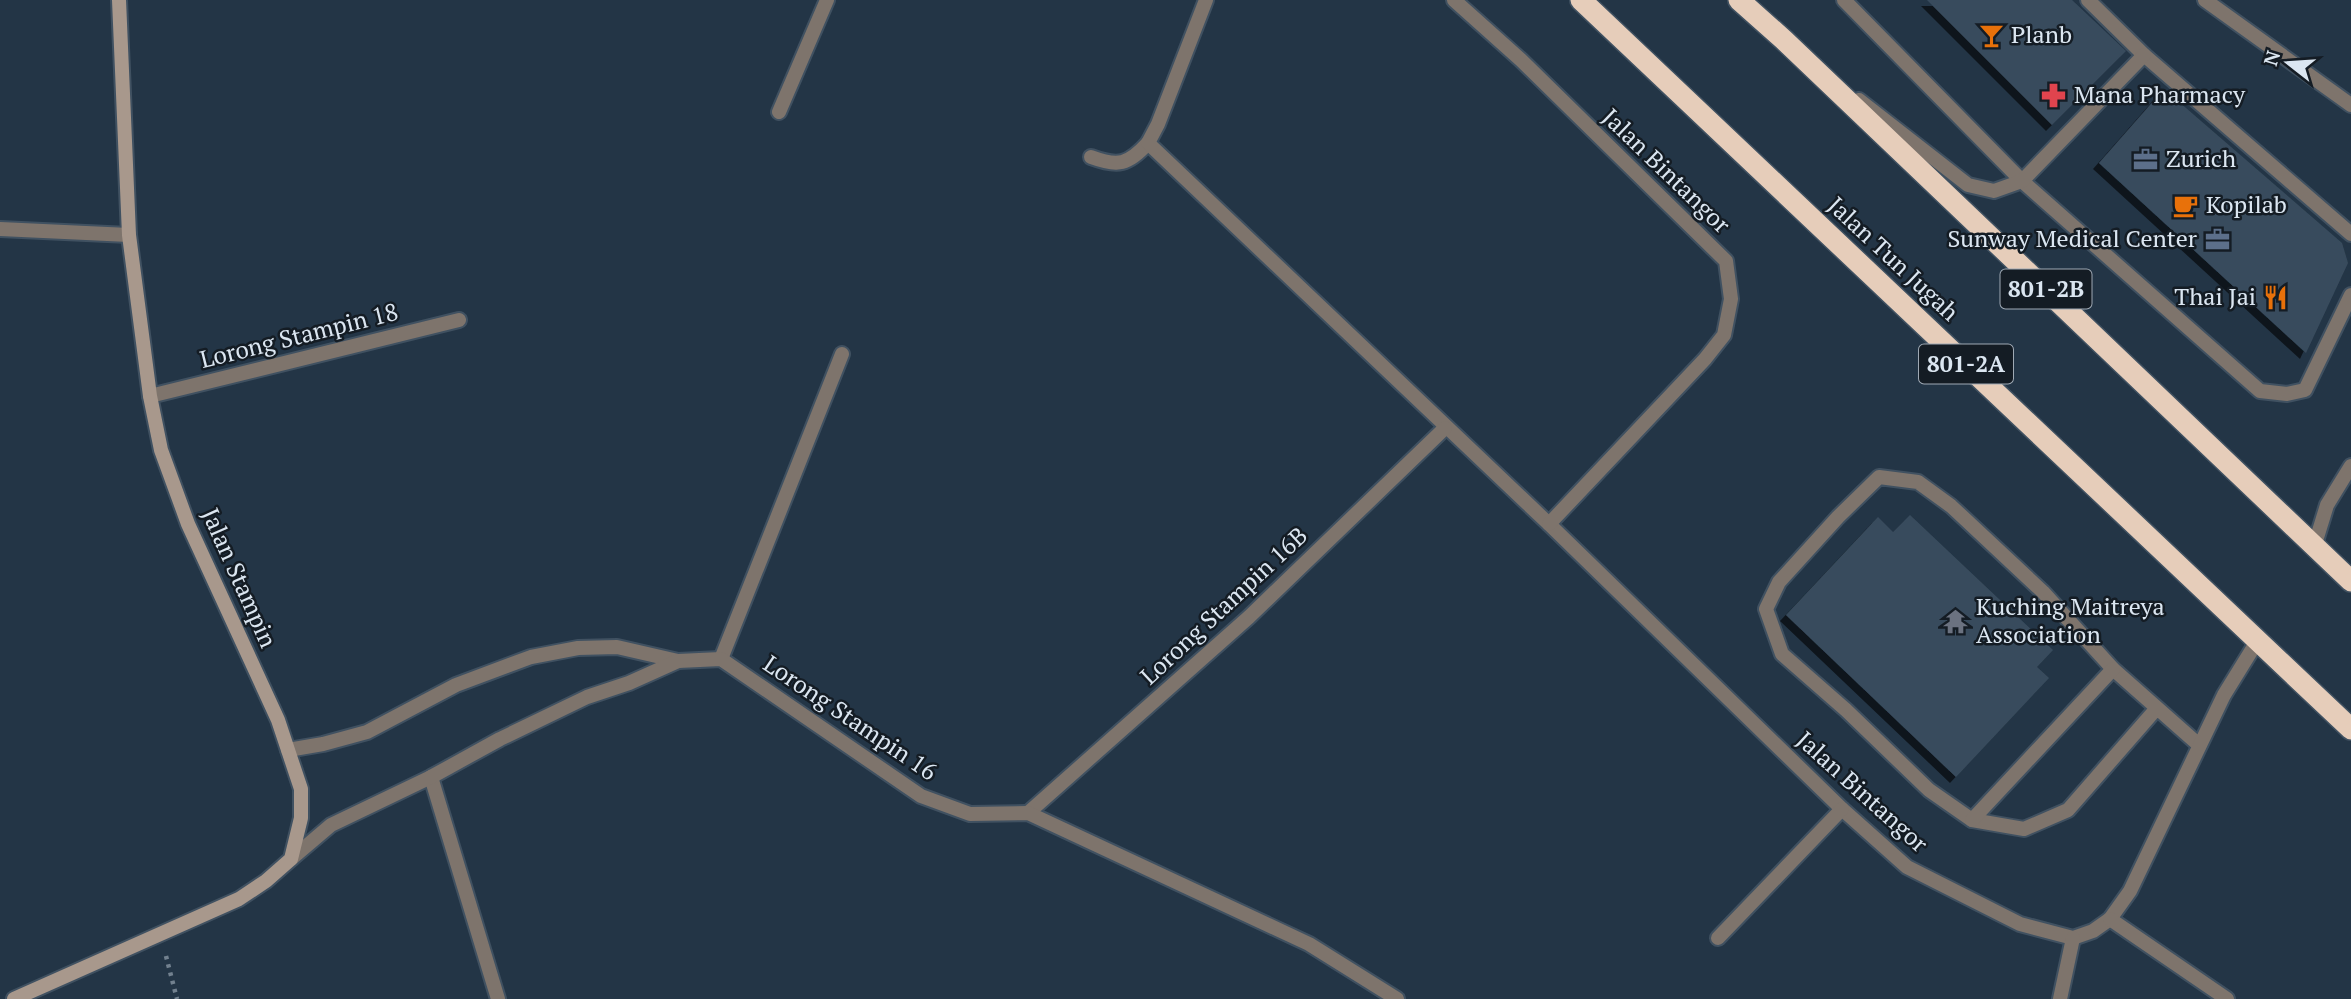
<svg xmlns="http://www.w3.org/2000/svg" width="2351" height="999" font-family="'PT Serif',serif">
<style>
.building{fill:#394c5d;filter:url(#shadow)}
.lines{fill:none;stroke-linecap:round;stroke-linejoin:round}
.lane-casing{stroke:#405161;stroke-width:18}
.street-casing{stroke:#405161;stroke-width:18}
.secondary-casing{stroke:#405161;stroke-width:18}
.highway-casing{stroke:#405161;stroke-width:24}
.path{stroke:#72818f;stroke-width:4.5;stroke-dasharray:3.5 5;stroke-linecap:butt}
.lane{stroke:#7e746c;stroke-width:14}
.street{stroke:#7e746c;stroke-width:14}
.secondary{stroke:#a8988c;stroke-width:14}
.highway{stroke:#e6cdba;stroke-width:21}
.labels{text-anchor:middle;stroke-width:5;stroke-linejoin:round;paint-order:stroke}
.shield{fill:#141c24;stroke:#9fa9b4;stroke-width:2}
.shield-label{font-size:23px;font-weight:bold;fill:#dbe6f1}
.poi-label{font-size:24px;fill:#dbe6f1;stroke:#141c24;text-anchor:start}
.street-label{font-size:24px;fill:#dbe6f1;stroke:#141c24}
</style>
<defs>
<filter id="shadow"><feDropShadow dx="-6" dy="6" stdDeviation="0" flood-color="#0009"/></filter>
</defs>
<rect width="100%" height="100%" fill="#233546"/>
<g class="building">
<path d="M1927,0H2072L2126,51L2052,125Z"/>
<path d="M2164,89L2342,243L2348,263L2306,353L2099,163Z"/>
<path d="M1910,515L2053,650L2037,667L2049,678L1956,777L1786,615L1878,517L1893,532Z"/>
</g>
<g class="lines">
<defs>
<g id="lane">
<path d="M1091,157C1118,167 1128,165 1148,143"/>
<path d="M150,396L459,320"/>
<path d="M2157,708L2068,810L2024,829L1972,820L1929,790L1846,710L1782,654L1766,609L1779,582L1838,517L1879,477L1918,482L1951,506L2043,592L2113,669L2199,745"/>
<path d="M1972,820L2113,669"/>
</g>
<g id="street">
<path d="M1206,0L1158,124L1148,143L1549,524L1842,809L1907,867L2020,924L2073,938L2093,931L2110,919L2130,891L2224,695L2258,640"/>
<path d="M1454,0L1521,60L1726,261L1731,299L1724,335L1705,359L1549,524"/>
<path d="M1844,0L2022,181L2260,391L2287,394L2305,390L2351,295"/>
<path d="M2088,0L2144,55L2351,234"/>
<path d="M2205,0L2351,105"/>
<path d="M1859,100L1968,185L1994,191L2022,181L2144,55"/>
<path d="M779,112L827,0"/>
<path d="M0,229L129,235"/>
<path d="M2315,544L2327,505L2351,466"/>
<path d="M721,659L842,354"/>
<path d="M288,750L323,744L367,732L456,685L531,657L578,648L617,647L678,661"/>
<path d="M431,777L498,999"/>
<path d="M1028,813L1249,617L1445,428"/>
<path d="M291,859L331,825L431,777L500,739L587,697L629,683L678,661L721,659L921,796L970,814L1028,813L1309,944L1397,999"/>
<path d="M2110,919L2227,999"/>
<path d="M1718,938L1842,809"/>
<path d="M2060,999L2073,938"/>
</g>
<path id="secondary" d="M14,999L239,899L266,881L291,859L301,818V789L278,720L188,524L161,450L150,396L129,235L119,0"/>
<g id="highway">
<path d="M1581,0L2351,729"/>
<path d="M1739,0L1784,40L2351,581"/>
</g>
</defs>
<use href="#lane" class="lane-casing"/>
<use href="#street" class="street-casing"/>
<use href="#secondary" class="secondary-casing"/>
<use href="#highway" class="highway-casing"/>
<path class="path" d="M166,956L177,999"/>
<use href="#lane" class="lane"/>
<use href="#street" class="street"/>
<use href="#secondary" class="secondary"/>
<use href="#highway" class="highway"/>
</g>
<defs>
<symbol id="bar-bare" viewBox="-9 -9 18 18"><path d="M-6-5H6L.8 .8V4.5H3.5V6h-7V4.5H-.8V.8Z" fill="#e8710a" stroke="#141c24" stroke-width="2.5" paint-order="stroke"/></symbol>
<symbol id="pharmacy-bare" viewBox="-9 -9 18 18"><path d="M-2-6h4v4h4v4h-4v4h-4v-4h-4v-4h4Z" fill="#e0444e" stroke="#141c24" stroke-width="2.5" paint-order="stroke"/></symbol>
<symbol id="office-bare" viewBox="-9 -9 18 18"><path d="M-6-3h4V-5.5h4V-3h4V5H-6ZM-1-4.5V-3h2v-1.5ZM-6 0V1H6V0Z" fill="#5c6f8a" stroke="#141c24" stroke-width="2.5" paint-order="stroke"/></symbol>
<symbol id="cafe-bare" viewBox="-9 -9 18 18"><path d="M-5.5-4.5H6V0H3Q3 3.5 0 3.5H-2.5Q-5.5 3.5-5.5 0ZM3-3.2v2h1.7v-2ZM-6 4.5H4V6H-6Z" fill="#e8710a" stroke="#141c24" stroke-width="2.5" paint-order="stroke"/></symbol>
<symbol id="restaurant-bare" viewBox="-9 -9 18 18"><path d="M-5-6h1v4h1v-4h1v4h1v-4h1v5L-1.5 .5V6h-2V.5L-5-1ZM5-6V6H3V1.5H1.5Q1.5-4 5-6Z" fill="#e8710a" stroke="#141c24" stroke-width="2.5" paint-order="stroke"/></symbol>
<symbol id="temple-bare" viewBox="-9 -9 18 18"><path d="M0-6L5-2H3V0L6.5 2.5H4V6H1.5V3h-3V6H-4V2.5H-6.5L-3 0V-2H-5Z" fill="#6b7280" stroke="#141c24" stroke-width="2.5" paint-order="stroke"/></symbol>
</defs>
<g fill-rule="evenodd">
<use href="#bar-bare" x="1974" y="18" width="35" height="35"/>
<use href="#pharmacy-bare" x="2036" y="78" width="35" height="35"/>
<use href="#office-bare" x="2128" y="142" width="35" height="35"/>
<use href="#cafe-bare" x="2168" y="188" width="35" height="35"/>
<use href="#office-bare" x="2200" y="222" width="35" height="35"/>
<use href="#restaurant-bare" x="2258" y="280" width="35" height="35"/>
<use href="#temple-bare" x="1938" y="604" width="35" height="35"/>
</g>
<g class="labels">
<g class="shield">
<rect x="2000.5" y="269.5" width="91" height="39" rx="5"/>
<rect x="1919" y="344.5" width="94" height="39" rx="5"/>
</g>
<g class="shield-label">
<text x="2046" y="297">801-2B</text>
<text x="1966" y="372">801-2A</text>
</g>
<g class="poi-label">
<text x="2011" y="43">Planb</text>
<text x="2074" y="103">Mana Pharmacy</text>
<text x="2166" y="167">Zurich</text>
<text x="2206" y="213">Kopilab</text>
<text x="2197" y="247" text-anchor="end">Sunway Medical Center</text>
<text x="2256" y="305" text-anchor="end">Thai Jai</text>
<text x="1976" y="615">Kuching Maitreya<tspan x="1976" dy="28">Association</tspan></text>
</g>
<g class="street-label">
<text transform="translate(1666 171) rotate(44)" y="8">Jalan Bintangor</text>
<text transform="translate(1893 259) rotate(43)" y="8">Jalan Tun Jugah</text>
<text transform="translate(299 336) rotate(-14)" y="8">Lorong Stampin 18</text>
<text transform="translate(239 578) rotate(66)" y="8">Jalan Stampin</text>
<text transform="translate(1224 606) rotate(-43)" y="8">Lorong Stampin 16B</text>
<text transform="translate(850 718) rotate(34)" y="8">Lorong Stampin 16</text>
<text transform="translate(1862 792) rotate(42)" y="8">Jalan Bintangor</text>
</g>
</g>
<g transform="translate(2288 63) rotate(287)" stroke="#141c24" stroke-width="5" paint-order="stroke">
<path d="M0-5L12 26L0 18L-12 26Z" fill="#dbe6f1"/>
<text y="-10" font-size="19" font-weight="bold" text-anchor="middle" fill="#dbe6f1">N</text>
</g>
</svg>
